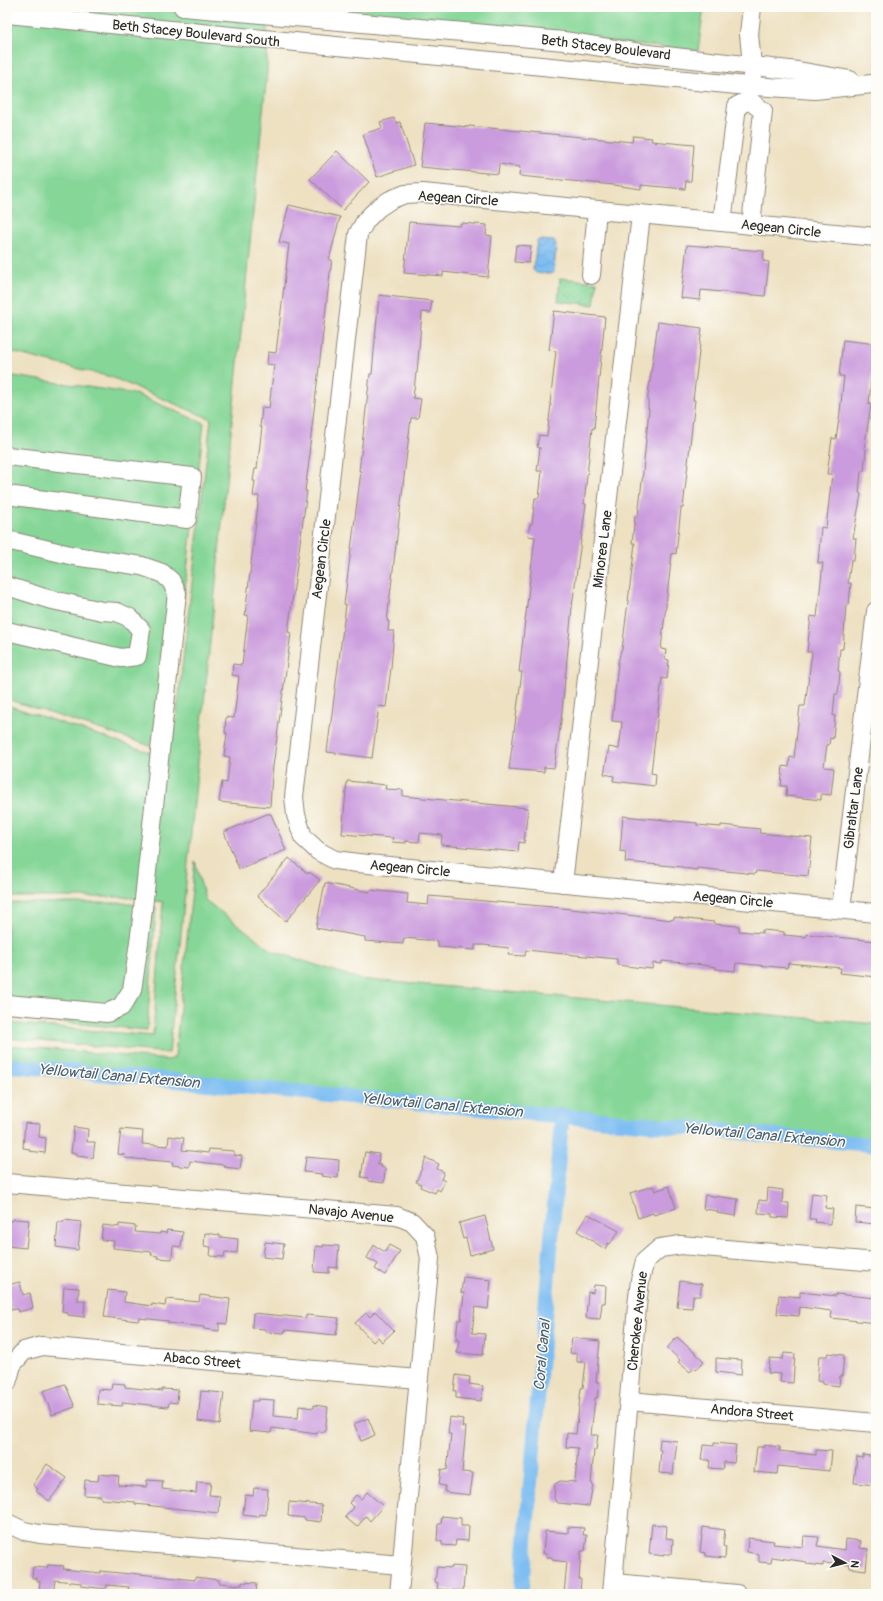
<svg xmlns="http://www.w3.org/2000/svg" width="883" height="1601" font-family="Pangolin,sans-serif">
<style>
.green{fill:#85d697;stroke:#588061}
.park{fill:url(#park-dots);stroke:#588061}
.water{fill:url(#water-waves);stroke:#54748e}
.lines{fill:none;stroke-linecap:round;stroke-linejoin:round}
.canal{stroke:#7ebef2;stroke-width:15}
.building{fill:#ca9bdd}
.minor-casing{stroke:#8c8676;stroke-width:20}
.minor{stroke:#fff;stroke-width:18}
.labels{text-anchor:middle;stroke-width:3;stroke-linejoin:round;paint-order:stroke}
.street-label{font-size:14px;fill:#2b2b2b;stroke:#fdfcf7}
.water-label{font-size:15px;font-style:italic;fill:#485e71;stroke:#fdfcf7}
</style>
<defs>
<pattern id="park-dots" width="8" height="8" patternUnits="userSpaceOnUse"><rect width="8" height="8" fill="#85d697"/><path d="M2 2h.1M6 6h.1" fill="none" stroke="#73b882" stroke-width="1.8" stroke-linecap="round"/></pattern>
<pattern id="water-waves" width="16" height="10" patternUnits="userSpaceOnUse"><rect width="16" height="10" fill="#7ebef2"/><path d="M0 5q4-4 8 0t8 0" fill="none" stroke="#6da3d0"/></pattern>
</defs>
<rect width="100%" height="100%" fill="#fdfcf7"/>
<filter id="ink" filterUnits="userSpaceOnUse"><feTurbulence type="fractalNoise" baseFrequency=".025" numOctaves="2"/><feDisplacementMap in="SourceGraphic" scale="8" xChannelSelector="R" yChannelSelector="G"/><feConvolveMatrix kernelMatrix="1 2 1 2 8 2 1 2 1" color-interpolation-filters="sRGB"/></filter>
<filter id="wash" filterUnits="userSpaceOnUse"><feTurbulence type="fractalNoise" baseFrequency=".012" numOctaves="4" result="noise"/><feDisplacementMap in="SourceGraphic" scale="16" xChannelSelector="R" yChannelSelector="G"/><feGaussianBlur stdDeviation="0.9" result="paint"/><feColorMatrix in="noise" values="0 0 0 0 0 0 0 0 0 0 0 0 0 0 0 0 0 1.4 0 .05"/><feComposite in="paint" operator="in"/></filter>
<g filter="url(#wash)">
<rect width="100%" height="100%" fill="#eee1c2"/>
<g class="green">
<path d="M7,7H319L318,19L267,15V72L169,1053L7,1038V1023L153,1036L163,902L123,897H7V705L152,753L174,738L211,419L111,377L7,351Z"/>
<path d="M348,7H704L698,51L347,14Z"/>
<path d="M7,375L135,394L204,423L168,735L151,746L7,699Z"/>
<path d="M195,861L205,900L273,951L359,979L876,1024V1150L7,1071V1045L168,1060L172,1059L175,1056Z"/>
<path d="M7,903H123L156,907L147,1030L7,1017Z"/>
</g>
<path class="park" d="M560,278L597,282L594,305L558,301Z"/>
<path class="water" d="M539,240L554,241L556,244L554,272L551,274L536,273L533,270L537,241Z"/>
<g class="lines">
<g class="canal">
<path d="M7,1065L876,1145"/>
<path d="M521,1594L562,1116"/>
</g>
</g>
<g id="blocks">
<g class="building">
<path d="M394,118L396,123L400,122L414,165L377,177L363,134L382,128L380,122Z"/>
<path d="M425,123L469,127V126L632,142L633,136L652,138L651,141L694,145L691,181H686L685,189L641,185V189L614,185L519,176L520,167L499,164L498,174L420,167Z"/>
<path d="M337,151L369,182L343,210L310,179Z"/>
<path d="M289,205L340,217L329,260H332L330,273L309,453H310L305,491H307L288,632L291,633L272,774L270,807L219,802L222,782L227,783L230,757L224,756L227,733H225L226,717L234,718L239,676L232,675L233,664L242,665L248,615H245L259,496H253L255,481H253L255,469H257L262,427H260L262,407L269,408L274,365L267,364L268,352L276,353L289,244L279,242Z"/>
<path d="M409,222L460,226L461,223L487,225L486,235L492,236L488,277L443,272V276L404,273Z"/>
<path d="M516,245L531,246L529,263L514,262Z"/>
<path d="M687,245L764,251L763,261L769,262L765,296L701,290L700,300L681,298Z"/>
<path d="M379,295L432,301L430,313L422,312L417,373H416L413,398L421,399L418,418H411L387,621H389L388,631H394L391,668L386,707L379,706L372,758L327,752L346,605L344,604L361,471H359L370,374H372Z"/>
<path d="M554,311L605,317L594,429L592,428L584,504H586L572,607L561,721L554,768L544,767V772L509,769L522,672H519L535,537L528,536L530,524H532L535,498H539L542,471H537L540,448L537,447L539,435L547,436L551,404H550L556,351L549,350Z"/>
<path d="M658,322L702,328L693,400H695L683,508H681L676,554L672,553L661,649L666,650L665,659L669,660L667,679L662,678L651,773L656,774L655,786L613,781L614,776L604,774L609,747L619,749L621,733L622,722L612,721L618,663L621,650H622L632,569L635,543H632L635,516H638L643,472L649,409L648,408V395Z"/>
<path d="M843,340L876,344V373H873L871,379L869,404L871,405L864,449H866L864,471H861L859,493L861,494L853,538H856L854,560H851L848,583H851L849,605H846L843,649H840L838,671L840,672L838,694H835L833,716H835L833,739L830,738L829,745H827L824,767L834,768L831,795L821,794V800L786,796L787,786H781L783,766L789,767L790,757L794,758L800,706H805L812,652H807L811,616L817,617L823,563H818L821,527L826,528L832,474H827L832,438L836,439L840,412L844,376H839Z"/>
<path d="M347,781L386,785L385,789L403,790V796L528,808L524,843L519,842L518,852L441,845L442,835L420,833L419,842L406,841V843L392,842L393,838L342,834Z"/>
<path d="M267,814H271L286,850L239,869L224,832Z"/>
<path d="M623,816L697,823V825L721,827V825L760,829L759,833L812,838L808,876L756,871L755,874L697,868V870L683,868V867L625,862L626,852L620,851Z"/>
<path d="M289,858L308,874L309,872L320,880L286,921L257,896Z"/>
<path d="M325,883L370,892V890L408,894L407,903L428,905L429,896L552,907L673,920L674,917L687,919L714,922V924L739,926V931L762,933V930L784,932V935L806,937V934L876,941V977L840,973L841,968L788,963L787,968L736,963L735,971L716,969V967L696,964L662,961V964L653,963L652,969L617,965V959L555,953L526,950L525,956L508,955L509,948L483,945H475V950L438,947V941L404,938L403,944L365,941V937L316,928Z"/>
<path d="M25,1123L40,1124L39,1137L46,1138L45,1153L29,1151V1149L23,1148Z"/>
<path d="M74,1127L88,1129L87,1142H95L93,1158L77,1156V1153H71Z"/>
<path d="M121,1129L143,1131L142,1144L168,1146L169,1136L184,1138L182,1150L208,1153L209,1149L234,1151V1155L242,1156L240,1169L224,1167L225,1165L190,1161L189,1167L172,1165L173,1162L124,1158L125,1155L118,1154Z"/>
<path d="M365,1152L379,1154L378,1165H381V1167L385,1168L384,1183L368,1181V1178L361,1177Z"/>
<path d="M306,1157L339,1160L338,1178L321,1176L322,1174L304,1172Z"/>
<path d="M426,1158L439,1164L437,1169L444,1172L441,1179L445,1181L440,1191L437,1189L435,1193L420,1187L421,1184L416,1182Z"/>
<path d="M653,1186L655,1191L669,1186L676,1208L654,1215L653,1213L638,1218L630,1193Z"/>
<path d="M768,1188L783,1190L782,1203H789L788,1218L772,1217V1214L758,1213L759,1200L767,1201Z"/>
<path d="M812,1193L827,1195L825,1208L833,1209L831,1224L815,1222L816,1219H809Z"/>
<path d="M705,1195L738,1199L736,1216L717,1213L718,1211L703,1209Z"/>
<path d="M856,1207L876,1209V1224L855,1222Z"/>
<path d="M588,1214L619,1231L610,1244L608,1243L605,1249L577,1231Z"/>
<path d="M485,1216L493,1249L470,1255L466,1238L463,1239L459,1223Z"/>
<path d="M13,1219L29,1220L26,1248L7,1246V1220L13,1221Z"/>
<path d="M65,1220L81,1222L78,1250L56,1247L58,1222H64Z"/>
<path d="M119,1224L136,1226L135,1232L160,1234V1232L166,1233L167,1230L183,1232L181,1247L173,1246L172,1259L157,1258L158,1256L151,1255L152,1252L113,1248L114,1241L101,1240L103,1225L119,1227Z"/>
<path d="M205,1233L220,1235V1237L238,1239L237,1253L225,1252L224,1257L210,1256L211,1247L204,1246Z"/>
<path d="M265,1242L284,1244L282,1259L263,1257Z"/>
<path d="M323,1245L339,1246L337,1268L329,1267V1273L314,1272L316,1246L323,1247Z"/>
<path d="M374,1245L385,1252L389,1245L400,1251L385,1275L375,1269L378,1264L367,1258Z"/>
<path d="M463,1277L491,1280L488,1309L475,1307L472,1333L485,1334L483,1355L457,1353L459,1340H456L458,1320H461L464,1293H461Z"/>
<path d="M680,1281L702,1284L700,1296H693L692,1308L677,1307Z"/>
<path d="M20,1282L23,1295L30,1293L33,1308L18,1312L17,1309L11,1310L7,1285Z"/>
<path d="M594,1285L606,1286L605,1303H602L600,1319L586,1318L588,1292L593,1293Z"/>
<path d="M64,1287L79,1288L78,1301H85L84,1317L68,1315V1313L62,1312Z"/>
<path d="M108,1290L125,1292L124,1302L152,1306V1304L165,1306L166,1299L199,1302L200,1295L230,1299L227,1324L219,1323V1331L204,1329V1327L168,1323V1321L139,1318L138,1321L104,1317Z"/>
<path d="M800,1292L836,1296V1294L876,1298V1323L831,1318L832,1311L800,1307L799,1316L777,1314L779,1295L800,1297Z"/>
<path d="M375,1311L394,1331L382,1342L378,1337L373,1342L355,1323L366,1313L370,1317Z"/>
<path d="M253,1313L306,1318V1315L339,1318L336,1335L285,1330L284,1333L265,1332V1329L252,1328Z"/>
<path d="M677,1337L704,1361L696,1370L694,1368L690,1372L678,1362L680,1360L667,1348Z"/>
<path d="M572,1338L600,1341L596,1382H599L597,1398H595L591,1435H598L596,1450H594L591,1483L593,1484L589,1506L558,1503L554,1499L555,1484L560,1481L575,1482L578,1448L566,1447L567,1433L576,1434L581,1388H583L586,1362H577V1354L570,1353Z"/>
<path d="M784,1353L795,1354L793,1383L780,1382L781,1374L768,1373L770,1358L783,1359Z"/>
<path d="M828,1353L844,1355L842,1376H840L839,1386L823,1384V1382L817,1381L819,1356H827Z"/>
<path d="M716,1358L742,1360L741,1375L716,1372Z"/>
<path d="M456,1375L470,1377L469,1384L483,1386L481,1401L456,1398V1391H454Z"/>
<path d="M112,1383L125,1384V1387L162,1391V1389L178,1390L177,1403L169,1402L168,1407L123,1402L122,1406L97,1404L98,1389L111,1390Z"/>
<path d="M65,1384L75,1407L52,1415L43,1391Z"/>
<path d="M201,1391L224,1393L220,1424L198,1421Z"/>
<path d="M258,1399L274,1400L273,1416L298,1418L299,1406L314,1408V1405L328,1407L325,1432L317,1431V1434L272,1428L271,1433L249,1431L252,1401H258Z"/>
<path d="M450,1417L463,1419L462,1427H466L462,1472L473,1473L470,1495L445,1492V1486L439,1485L441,1469L447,1470L451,1434H448Z"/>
<path d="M368,1418L375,1435L361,1441L354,1424Z"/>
<path d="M660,1439L677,1441L673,1474L659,1473L661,1450H659Z"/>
<path d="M714,1443L736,1445L734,1463L724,1462L723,1469L709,1468L710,1460H701L703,1445L714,1446Z"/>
<path d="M764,1445L780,1447L779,1451L816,1455V1450L832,1451L830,1471L778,1466L777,1474L754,1472L757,1447H764Z"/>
<path d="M863,1455L876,1457V1485L854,1483L857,1457L863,1458Z"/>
<path d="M47,1464L67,1478L49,1501L36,1491L38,1489L33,1485Z"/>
<path d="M99,1474L119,1476L118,1485L146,1487L147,1480L163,1481L162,1489L196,1493L197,1482L211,1483L209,1495L220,1496L219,1513L135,1504V1502L101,1499V1496L84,1495L85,1480L98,1481Z"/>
<path d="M254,1488L268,1489L266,1515L259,1514V1517L243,1515L245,1495L253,1496Z"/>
<path d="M367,1492L383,1506L370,1521L366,1516L357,1527L345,1517L354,1508L349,1503L356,1495L361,1499Z"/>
<path d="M289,1502L322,1505L321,1522L305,1520V1518L288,1516Z"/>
<path d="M442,1516L461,1518V1526H469L468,1541L456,1540L455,1546L442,1545V1541H437L438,1524H441Z"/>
<path d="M652,1524L667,1526L666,1538L673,1539L672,1554H664V1556L649,1554Z"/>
<path d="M568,1527L584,1528L583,1535H587L585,1551H581L579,1579H581L580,1594H564L567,1562L552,1560V1557H546V1554L543,1553L545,1531L568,1533Z"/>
<path d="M703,1527L725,1530L723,1546L726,1547L725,1558L706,1556V1553L700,1552Z"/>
<path d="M804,1536L819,1537L817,1546L845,1550L846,1539L861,1541L860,1548L868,1549L866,1570L850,1568V1565L823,1563V1566L807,1564V1562L772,1557L771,1563L759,1562V1554L747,1552L748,1538L774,1541L773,1544L803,1547Z"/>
<path d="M48,1565L64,1566L63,1569L100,1573V1571L130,1574V1573L195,1580V1577L219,1580V1583L242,1585V1582L257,1583L256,1594H171L128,1590L129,1587L107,1585L106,1589L81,1586V1583L55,1580L53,1594L39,1593L40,1581H37V1578H32L33,1567L47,1568Z"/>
<path d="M452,1566L465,1567L463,1591L437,1589L438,1583L435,1582L437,1567L452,1568Z"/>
</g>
</g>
</g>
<g filter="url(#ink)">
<use href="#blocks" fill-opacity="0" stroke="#8c8676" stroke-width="1"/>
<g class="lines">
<defs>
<g id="minor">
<path d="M183,7L564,41L640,53L798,71L850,80"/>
<path d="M7,14L737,85L815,90L872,84"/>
<path d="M752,76V65L749,34L752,7"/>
<path d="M749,100L763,111L751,225"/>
<path d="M722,222L737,106L749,100"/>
<path d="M876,237L423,193L405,194L390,200L378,208L366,220L358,234L294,797L296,815L303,837L318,851L335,860L358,863L876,913"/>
<path d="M591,275L597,210"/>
<path d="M7,456L192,477L187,519L7,495"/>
<path d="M7,540L74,556L142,566L162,573L171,581L177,593L141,927L135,971L132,990L121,1007L107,1013L7,1004"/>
<path d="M7,586L48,599L102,611L117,612L130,618L141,630L137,656L121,658L7,631"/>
<path d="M563,883L641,215"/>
<path d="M841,909L876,611"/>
<path d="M7,1183L397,1216L412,1222L425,1236L430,1258L399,1594"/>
<path d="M7,1383L12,1365L24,1351L42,1346L418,1379"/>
<path d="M629,1401L876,1423"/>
<path d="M7,1523L24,1531L40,1534L401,1565"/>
<path d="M614,1583L737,1594"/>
<path d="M612,1594L637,1306L640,1280L645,1261L660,1248L681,1245L876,1262"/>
</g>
</defs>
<use href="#minor" class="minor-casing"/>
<use href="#minor" class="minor"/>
</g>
</g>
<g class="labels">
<g class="street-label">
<text transform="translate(196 33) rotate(6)" y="5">Beth Stacey Boulevard South</text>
<text transform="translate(606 47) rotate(7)" y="5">Beth Stacey Boulevard</text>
<text transform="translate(458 198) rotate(4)" y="5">Aegean Circle</text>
<text transform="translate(781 228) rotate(6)" y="5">Aegean Circle</text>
<text transform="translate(602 549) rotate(-83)" y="5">Minorea Lane</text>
<text transform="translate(321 559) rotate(-83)" y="5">Aegean Circle</text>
<text transform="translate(853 808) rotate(-83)" y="5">Gibraltar Lane</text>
<text transform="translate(410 868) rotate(5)" y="5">Aegean Circle</text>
<text transform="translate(733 899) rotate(5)" y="5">Aegean Circle</text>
<text transform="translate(351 1213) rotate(6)" y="5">Navajo Avenue</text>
<text transform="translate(637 1321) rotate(-84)" y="5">Cherokee Avenue</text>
<text transform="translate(202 1360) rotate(5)" y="5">Abaco Street</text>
<text transform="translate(752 1412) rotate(5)" y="5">Andora Street</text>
</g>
<g class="water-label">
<text transform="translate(119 1076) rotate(5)" y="5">Yellowtail Canal Extension</text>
<text transform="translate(442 1105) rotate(5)" y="5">Yellowtail Canal Extension</text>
<text transform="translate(764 1135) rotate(5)" y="5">Yellowtail Canal Extension</text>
<text transform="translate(542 1355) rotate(-85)" y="5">Coral Canal</text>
</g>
</g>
<rect width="883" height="1601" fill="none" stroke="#fdfcf7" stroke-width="24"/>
<g transform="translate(845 1563) rotate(97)" stroke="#fdfcf7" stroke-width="3" paint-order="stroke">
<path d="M0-3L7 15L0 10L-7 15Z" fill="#2b2b2b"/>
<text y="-6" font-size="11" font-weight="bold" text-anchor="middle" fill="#2b2b2b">N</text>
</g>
</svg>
